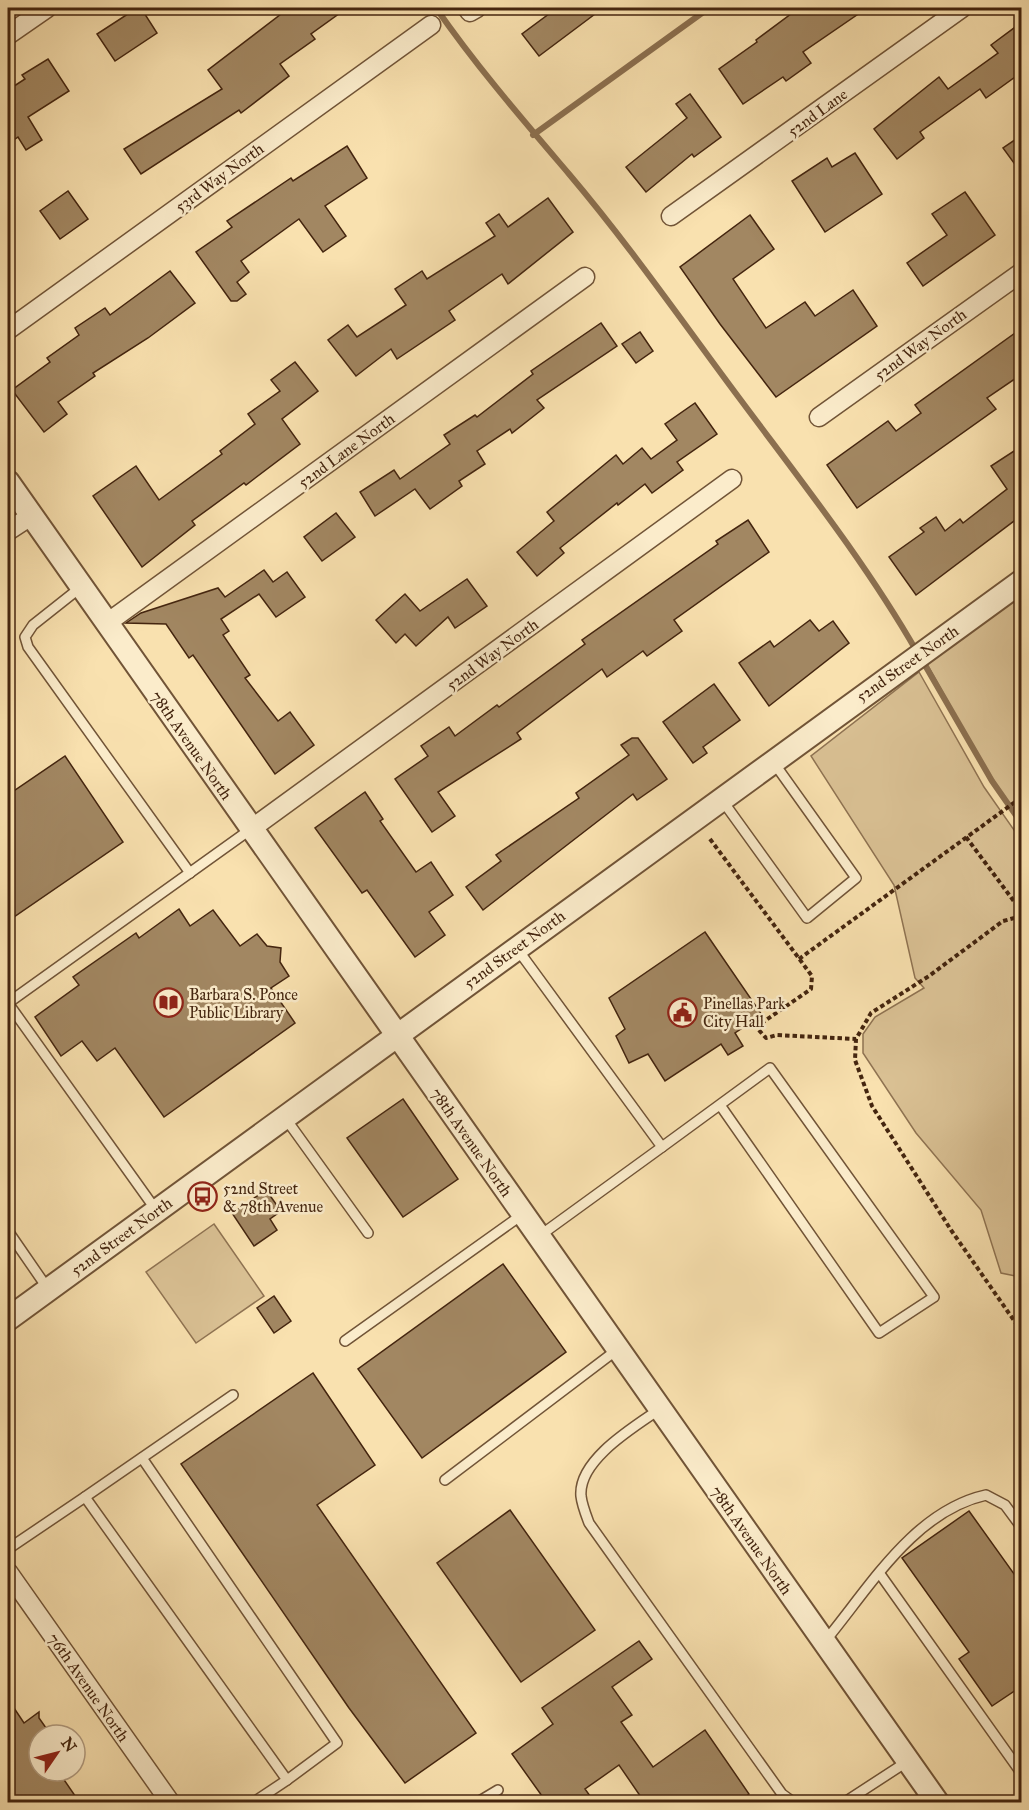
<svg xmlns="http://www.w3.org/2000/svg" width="1029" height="1810" font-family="'IM FELL Great Primer',serif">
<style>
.green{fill:#dac194;stroke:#8f7352;stroke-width:1.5}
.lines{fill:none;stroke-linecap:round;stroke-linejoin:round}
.stream{stroke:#8b6f4f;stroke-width:6}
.building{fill:#a28762;stroke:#44250f;stroke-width:1.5}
.service-casing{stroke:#715437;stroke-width:12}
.minor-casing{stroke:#715437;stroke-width:21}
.tertiary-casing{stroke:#715437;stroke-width:26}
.path{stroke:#44250f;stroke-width:4;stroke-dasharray:4.5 3;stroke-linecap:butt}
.service{stroke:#fbeccb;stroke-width:9}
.minor{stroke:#fbeccb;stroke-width:18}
.tertiary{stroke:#fbeccb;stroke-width:22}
.labels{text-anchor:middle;stroke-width:5;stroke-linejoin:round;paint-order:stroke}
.street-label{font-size:16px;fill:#44250f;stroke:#fbeccb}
.poi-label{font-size:16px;fill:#44250f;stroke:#fbeccb;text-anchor:start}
</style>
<rect width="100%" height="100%" fill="#f9e1af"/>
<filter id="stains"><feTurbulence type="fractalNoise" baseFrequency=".00333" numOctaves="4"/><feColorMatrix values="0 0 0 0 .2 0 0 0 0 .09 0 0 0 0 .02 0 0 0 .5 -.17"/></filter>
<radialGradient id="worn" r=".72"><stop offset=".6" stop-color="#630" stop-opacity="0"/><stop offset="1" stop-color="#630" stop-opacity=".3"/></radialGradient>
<g class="green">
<path d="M1021,581V822L992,781L921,653Z"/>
<path d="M919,672L984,787L1021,840V1277L1001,1273L981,1210L916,1133L863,1053V1034L875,1017L924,988L915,978L894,885L811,756Z"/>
<path d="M214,1224L264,1296L196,1343L146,1272Z"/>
</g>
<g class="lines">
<g class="stream">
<path d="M436,8C477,67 523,120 569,174C630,246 684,324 740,399C801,481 866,563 917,652"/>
<path d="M533,135L709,8"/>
<path d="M922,660L992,781L1022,824"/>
</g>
</g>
<g class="building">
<path d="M137,8H141L157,33L115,61L97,34Z"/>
<path d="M289,8H347L311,34L315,39L280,64L289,76L241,113L239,110L141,174L124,149L222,89L208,70Z"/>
<path d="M557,8H603L539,56L522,34Z"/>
<path d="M799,8H867L803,52L811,63L786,81L783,77L743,104L719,69L757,42L756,40Z"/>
<path d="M1022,22V72L986,98L980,89L920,132L924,138L897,159L874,129L939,77L948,89L998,53L991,45Z"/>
<path d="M48,59L69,91L28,117L42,140L26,150L18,137L8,144V90L25,79L22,75Z"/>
<path d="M690,94L721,137L694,157L692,154L646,192L626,167L687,118L676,104Z"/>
<path d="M1022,135V174L1003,148Z"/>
<path d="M347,146L367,178L325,206L346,236L323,252L299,219L241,261L249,272L237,282L246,294L237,301H231L196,252L232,227L227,221L291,178L293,181Z"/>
<path d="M855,153L882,194L825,232L792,181L827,158L832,167Z"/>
<path d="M68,191L88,219L60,239L40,211Z"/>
<path d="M965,192L995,235L923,286L907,263L947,235L932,214Z"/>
<path d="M548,198L573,232L508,284L502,274L449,311L455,320L397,359L391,349L356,376L328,340L348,325L357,337L406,305L395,289L422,271L427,279L495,236L486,223L499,214L508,227Z"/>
<path d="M750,215L774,249L733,279L766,328L805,302L815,316L853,290L877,326L776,397L720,324L680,267Z"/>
<path d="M170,271L195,303L148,338L93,373L95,376L58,402L67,414L44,432L12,390L50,362L47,358L79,335L75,328L105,308L110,315Z"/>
<path d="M601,323L617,346L537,400L544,408L512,433L510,429L477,451L485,464L459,481L462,486L430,509L415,489L375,516L360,492L394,470L400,479L450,444L444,435L475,415L477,417L533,374L531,371Z"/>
<path d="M1022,328V374L987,398L996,409L857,508L827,465L888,421L896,431L921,413L915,405Z"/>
<path d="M640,332L653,351L636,363L622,344Z"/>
<path d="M295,362L318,391L282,419L300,444L246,485L244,483L192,521L195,525L142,567L93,496L136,466L159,500L222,454L220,451L255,424L248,414L280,391L271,380Z"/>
<path d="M695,403L717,434L677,462L683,470L652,493L645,484L618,505L617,503L560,548L564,553L537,576L517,552L554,521L547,512L616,455L623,464L642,448L651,459L677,440L665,424Z"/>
<path d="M1014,451L1022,461V515L916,595L889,557L924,532L920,528L936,517L945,531L960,519L963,523L1007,489L991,466Z"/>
<path d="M336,513L355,537L322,561L304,537Z"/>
<path d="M748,520L769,552L674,620L682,631L647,656L643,651L607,677L602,669L517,733L521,739L438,792L455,816L432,832L395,779L428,756L421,746L449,727L455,736L497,705L499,707L585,644L582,640L718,544L716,541Z"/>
<path d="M264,570L273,582L287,572L305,597L276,617L259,594L221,619L229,631L223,635L250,675L245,678L278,721L290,712L314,745L275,774L193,655L189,658L166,624L126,623L141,613L218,588L225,597Z"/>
<path d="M467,579L487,606L455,628L448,617L416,646L405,634L396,643L376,620L405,594L420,611Z"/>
<path d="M810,620L819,631L833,621L849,643L769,706L739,663L770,641L774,647Z"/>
<path d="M714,684L740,720L703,747L707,753L693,763L663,722Z"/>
<path d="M632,738H638L667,779L637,800L633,794L483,910L466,887L501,861L496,855L579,798L576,793L629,755L621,745Z"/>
<path d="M65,756L123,842L8,921V795Z"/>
<path d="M365,792L383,819L380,821L416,872L431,862L453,895L429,912L445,935L415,957L367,890L362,893L315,828Z"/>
<path d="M179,909L190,926L213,910L240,946L257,934L267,946L281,948L280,962L289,976L271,988L295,1023L164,1117L115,1048L97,1061L82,1041L61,1056L35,1017L79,985L73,977L136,933L139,938Z"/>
<path d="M705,932L762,1015L735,1033L743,1046L728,1055L721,1044L665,1081L648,1054L629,1063L616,1036L625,1029L609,998Z"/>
<path d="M403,1099L458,1179L403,1217L347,1138Z"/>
<path d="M266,1190L281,1211L270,1219L277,1230L254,1246L232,1213Z"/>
<path d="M503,1264L566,1352L422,1458L358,1369Z"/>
<path d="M274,1296L291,1321L274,1333L257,1308Z"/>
<path d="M313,1373L375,1465L317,1505L476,1733L405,1783L349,1708L181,1464Z"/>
<path d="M510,1510L595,1630L521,1682L437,1563Z"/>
<path d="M969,1511L1022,1585V1686L992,1706L959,1659L969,1652L902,1558Z"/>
<path d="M639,1641L652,1659L612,1687L632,1715L621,1722L653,1767L705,1730L749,1794L737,1803H645L619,1765L585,1789L595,1803H547L512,1754L553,1724L542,1708Z"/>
<path d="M8,1699L24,1723L39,1712V1718L51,1735H39V1771H58L80,1803H16L8,1791Z"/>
</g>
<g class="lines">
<defs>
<g id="service">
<path d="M81,587L33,625L25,637L28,647L190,873"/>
<path d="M722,800L807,918L856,878L774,763"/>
<path d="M518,950L662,1147L538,1237"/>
<path d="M286,1119L368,1233"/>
<path d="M662,1147L770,1068L934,1297L879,1333L720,1105"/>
<path d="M156,1210L8,1003L251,829"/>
<path d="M8,1231L48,1289"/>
<path d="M345,1341L523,1214"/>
<path d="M660,1409C634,1427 578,1460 581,1496C582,1505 586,1515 589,1523L782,1794L793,1802"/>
<path d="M142,1458L337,1743L287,1780"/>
<path d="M445,1480L618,1349"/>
<path d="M85,1497L233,1395"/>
<path d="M8,1549L85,1497L287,1780L254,1802"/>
<path d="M880,1574L1022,1774"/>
<path d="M826,1640C870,1587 914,1511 986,1495L1005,1505L1022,1528"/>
<path d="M478,1802L498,1790"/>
<path d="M845,1802L908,1761"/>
</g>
<g id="minor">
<path d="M467,8L470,12L477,8"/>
<path d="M8,35L47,8"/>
<path d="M671,216L962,8"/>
<path d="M8,330L431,25"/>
<path d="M819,417L1022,272"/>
<path d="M8,531L31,516"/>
<path d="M107,623L585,277"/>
<path d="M251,829L732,479"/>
<path d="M8,1572L170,1802"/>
</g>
<g id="tertiary">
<path d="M8,482L937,1802"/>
<path d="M8,1319L1022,581"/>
</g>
</defs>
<use href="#service" class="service-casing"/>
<use href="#minor" class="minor-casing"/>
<use href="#tertiary" class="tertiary-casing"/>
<g class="path">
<path d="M966,837L1022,912"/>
<path d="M710,839L812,976L811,989L756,1027L766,1038L777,1035L856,1039"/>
<path d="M1022,916L1003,921L929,976L871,1013L856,1039L855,1060L872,1106L951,1230L1022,1332"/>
<path d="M799,959L1022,797"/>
</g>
<use href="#service" class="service"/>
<use href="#minor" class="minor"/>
<use href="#tertiary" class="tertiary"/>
</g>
<defs>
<symbol id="library-ring" viewBox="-11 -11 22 22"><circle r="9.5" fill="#fbeccb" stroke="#8f2418" stroke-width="1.5"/><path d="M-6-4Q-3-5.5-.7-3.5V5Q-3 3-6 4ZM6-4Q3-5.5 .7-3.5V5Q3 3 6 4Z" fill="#8f2418"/></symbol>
<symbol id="civic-ring" viewBox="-11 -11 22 22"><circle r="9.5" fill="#fbeccb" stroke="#8f2418" stroke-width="1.5"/><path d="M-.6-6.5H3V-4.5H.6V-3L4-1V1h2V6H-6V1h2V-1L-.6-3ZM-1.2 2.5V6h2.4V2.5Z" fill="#8f2418"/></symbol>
<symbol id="bus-ring" viewBox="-11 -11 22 22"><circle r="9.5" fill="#fbeccb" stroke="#8f2418" stroke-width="1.5"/><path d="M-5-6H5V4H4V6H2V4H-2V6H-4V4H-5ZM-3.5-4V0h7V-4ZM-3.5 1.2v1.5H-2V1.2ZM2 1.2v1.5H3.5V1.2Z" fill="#8f2418"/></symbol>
</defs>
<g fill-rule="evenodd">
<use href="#library-ring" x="152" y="986" width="33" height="33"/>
<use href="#civic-ring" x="666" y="996" width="33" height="33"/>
<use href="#bus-ring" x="186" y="1180" width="33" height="33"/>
</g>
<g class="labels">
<g class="street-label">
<text transform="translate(817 112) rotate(-36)" y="6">52nd Lane</text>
<text transform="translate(219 177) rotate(-36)" y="6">53rd Way North</text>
<text transform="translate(920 344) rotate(-36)" y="6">52nd Way North</text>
<text transform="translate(346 450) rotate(-36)" y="6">52nd Lane North</text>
<text transform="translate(492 654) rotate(-36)" y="6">52nd Way North</text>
<text transform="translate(907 663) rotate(-35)" y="6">52nd Street North</text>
<text transform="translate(192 745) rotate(55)" y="6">78th Avenue North</text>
<text transform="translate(514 949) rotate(-36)" y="6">52nd Street North</text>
<text transform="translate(472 1142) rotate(55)" y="6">78th Avenue North</text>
<text transform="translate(121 1236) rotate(-36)" y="6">52nd Street North</text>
<text transform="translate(752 1540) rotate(55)" y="6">78th Avenue North</text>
<text transform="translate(89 1687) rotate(55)" y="6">76th Avenue North</text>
</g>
<g class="poi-label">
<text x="189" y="1000">Barbara S. Ponce<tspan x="189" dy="18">Public Library</tspan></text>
<text x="703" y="1009">Pinellas Park<tspan x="703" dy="18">City Hall</tspan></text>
<text x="223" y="1194">52nd Street<tspan x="223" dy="18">&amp; 78th Avenue</tspan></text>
</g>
</g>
<rect width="1029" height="1810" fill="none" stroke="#f9e1af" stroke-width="30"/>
<rect x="9" y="9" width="1011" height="1792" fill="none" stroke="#44250f" stroke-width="3"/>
<rect x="15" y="15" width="999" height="1780" fill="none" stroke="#44250f" stroke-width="1.5"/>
<g transform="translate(57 1753) rotate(55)"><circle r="28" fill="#fbeccb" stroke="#b29c80" stroke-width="1.5"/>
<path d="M0-4.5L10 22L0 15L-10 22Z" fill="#8f2418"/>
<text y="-9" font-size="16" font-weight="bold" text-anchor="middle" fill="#44250f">N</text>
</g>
<rect width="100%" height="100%" filter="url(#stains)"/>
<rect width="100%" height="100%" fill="url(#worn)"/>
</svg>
